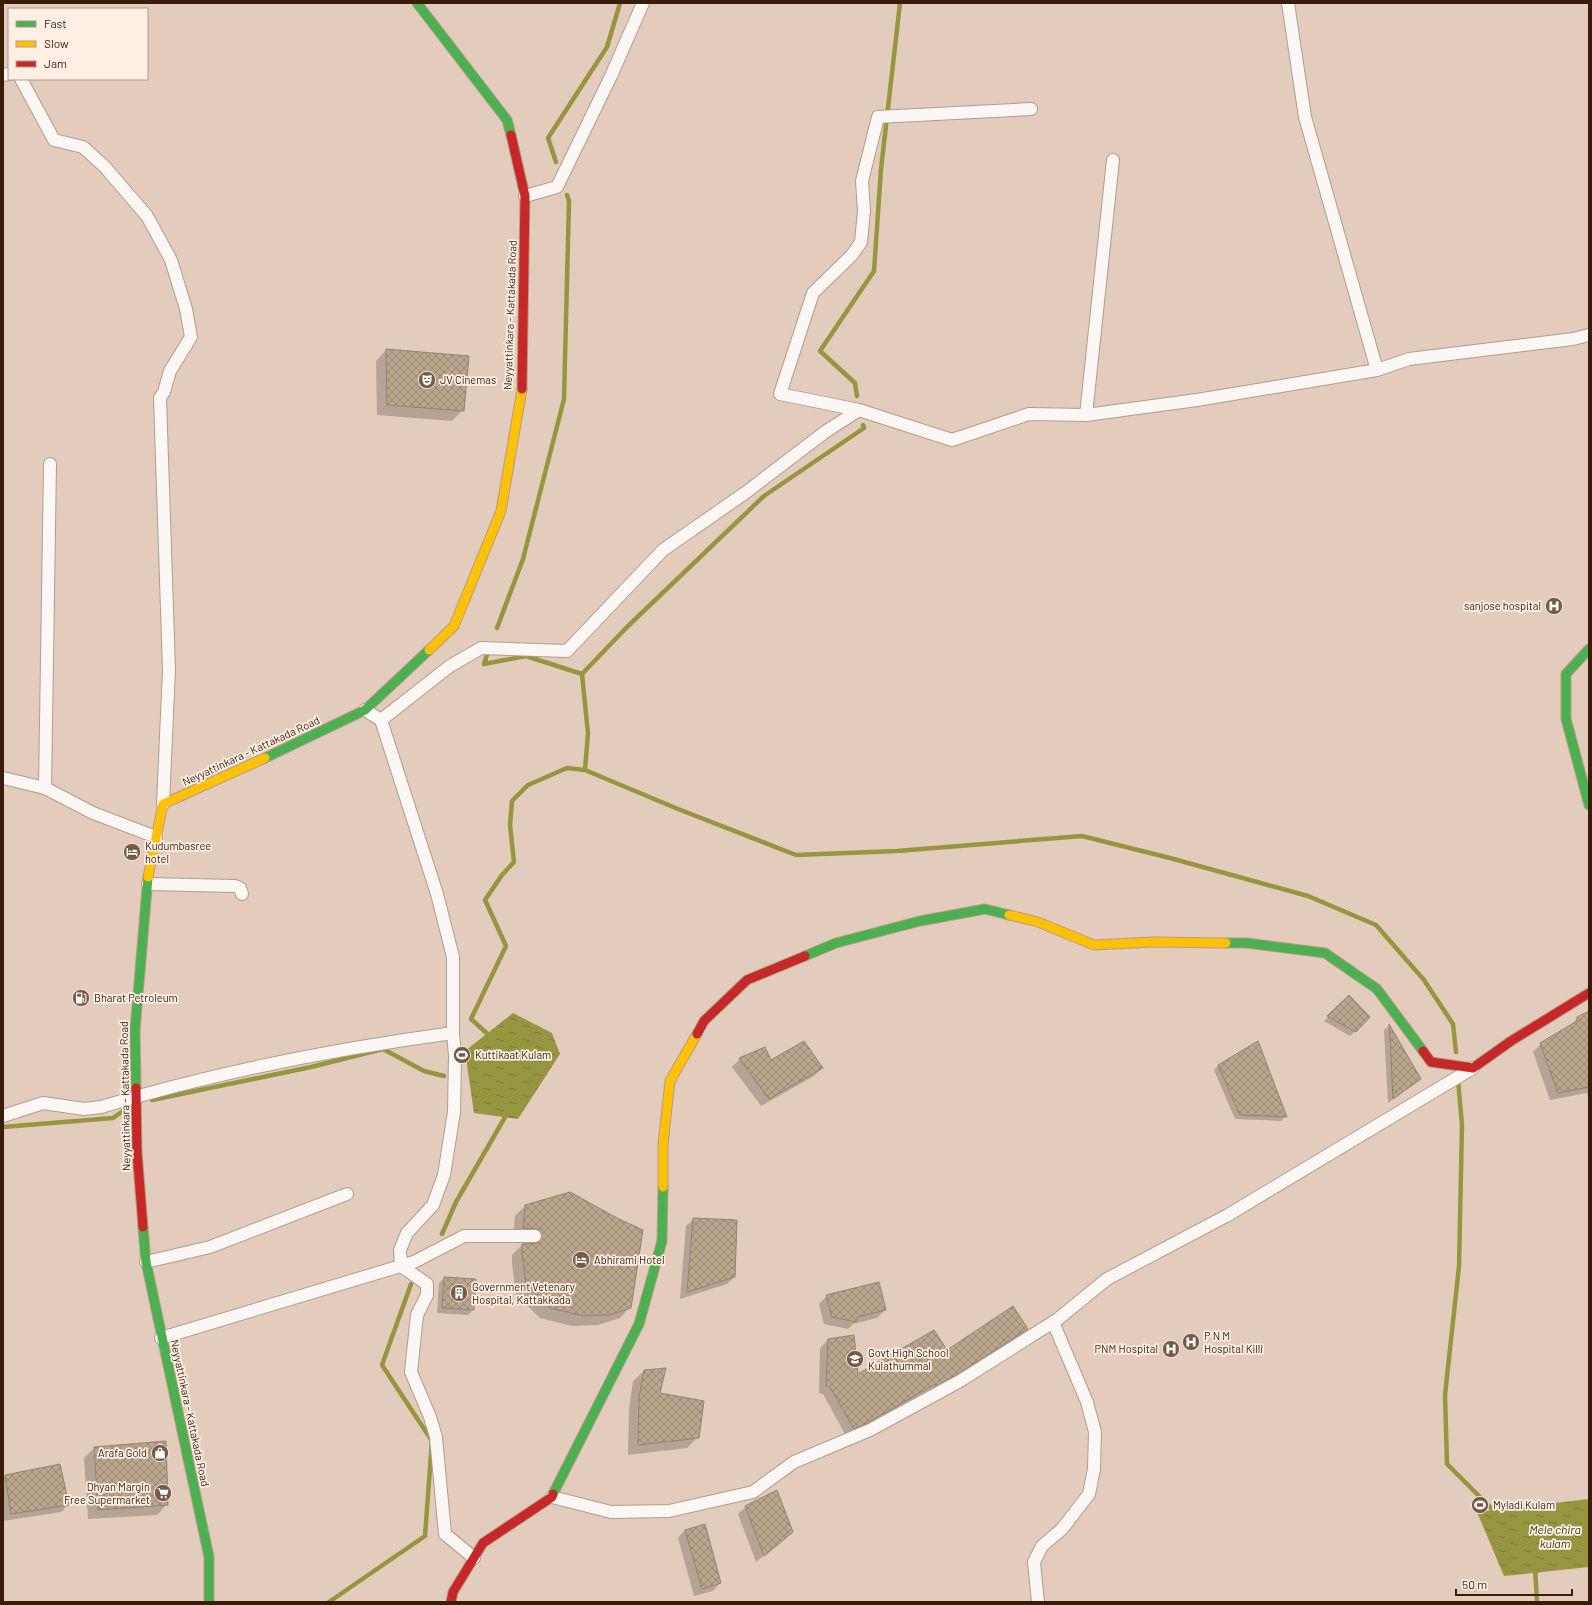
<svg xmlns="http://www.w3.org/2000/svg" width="1592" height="1605" font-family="Barlow,sans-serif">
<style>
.water{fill:url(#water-ripples)}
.shadow{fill:#0003}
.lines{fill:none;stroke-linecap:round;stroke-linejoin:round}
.stream{stroke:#969640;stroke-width:4.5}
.building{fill:url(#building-cross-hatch);stroke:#948370}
.street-casing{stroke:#b39c8a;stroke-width:14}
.fast-casing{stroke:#b39c8a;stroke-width:11}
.slow-casing{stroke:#b39c8a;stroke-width:11}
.jam-casing{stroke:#b39c8a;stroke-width:11}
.street{stroke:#fbf7f5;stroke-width:12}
.fast{stroke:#4caf50;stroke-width:9}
.slow{stroke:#ffc107;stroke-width:9}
.jam{stroke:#c62828;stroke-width:9}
.labels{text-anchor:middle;stroke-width:3.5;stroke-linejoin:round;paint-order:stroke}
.street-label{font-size:11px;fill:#391d08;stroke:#ffefe5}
.poi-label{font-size:11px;fill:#391d08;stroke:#ffefe5;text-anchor:start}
.water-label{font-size:12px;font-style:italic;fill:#383d13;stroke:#ffefe5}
</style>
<defs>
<pattern id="water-ripples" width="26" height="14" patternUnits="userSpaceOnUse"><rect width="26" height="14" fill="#969640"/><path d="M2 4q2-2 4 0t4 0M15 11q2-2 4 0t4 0" fill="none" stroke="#7b7a34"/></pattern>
<pattern id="building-cross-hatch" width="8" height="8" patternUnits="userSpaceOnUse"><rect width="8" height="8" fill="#bba68d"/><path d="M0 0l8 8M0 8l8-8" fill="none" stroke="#998771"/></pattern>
</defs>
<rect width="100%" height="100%" fill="#e3ccbb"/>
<g class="water">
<path d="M513,1013L552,1033L560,1054L518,1119L474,1113L465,1051Z"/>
<path d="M1589,1499V1567L1504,1576L1477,1512Z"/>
</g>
<g class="shadow">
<path d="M386,350L463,410L452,421L377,415L376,361Z"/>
<path d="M1349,997L1369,1017L1350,1036L1324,1021Z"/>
<path d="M1589,1012V1102L1587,1093L1550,1100L1533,1052L1541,1044L1570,1026L1578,1018Z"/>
<path d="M1389,1026L1419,1079L1388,1103L1384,1030Z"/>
<path d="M740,1059L770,1061L822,1068L814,1076L761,1106L732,1067Z"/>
<path d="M1219,1065L1286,1116L1281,1121L1235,1119L1214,1070Z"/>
<path d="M525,1206L630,1307L620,1318L598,1325L572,1326L540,1318L516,1295L512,1264V1255L523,1244H531L528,1239H513L515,1216Z"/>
<path d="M694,1219L734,1277L727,1284L680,1299L686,1226Z"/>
<path d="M444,1278L475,1279L473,1310L468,1315L437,1313L439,1283Z"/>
<path d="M827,1296L885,1310L877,1318L853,1324L848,1329L824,1324L819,1304Z"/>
<path d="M1027,1329L1019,1337L928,1393L927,1391L880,1418L846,1436L823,1394L819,1393L820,1348L828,1340L857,1376Z"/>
<path d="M644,1371L659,1394L698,1437L687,1448L628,1455L629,1409L633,1381Z"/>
<path d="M165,1442L167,1504L157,1515L88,1519L84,1458L94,1448Z"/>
<path d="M5,1476L68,1505L61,1512L3,1521V1478Z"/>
<path d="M746,1507L784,1539L756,1562L738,1514Z"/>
<path d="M685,1530L720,1583L713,1591L694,1596L678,1538Z"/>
</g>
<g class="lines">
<g class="stream">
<path d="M556,162L548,138L607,47L620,3"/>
<path d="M857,396L855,383L820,351L874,271L881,169L900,3"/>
<path d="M497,628L523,559L564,399L569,201L567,195"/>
<path d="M487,655L484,664L526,656L582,674"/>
<path d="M585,770L678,809L796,855L897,851L1082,836L1170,858L1308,896L1376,925L1424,980L1453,1024L1456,1052"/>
<path d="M491,1037L471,1019L506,946L485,900L502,875L514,862L510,825L512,801L528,785L567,768L585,770L588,733L582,674L627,627L764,496L864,428L863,425"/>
<path d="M1458,1080L1462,1125L1459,1266L1445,1395L1447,1464L1497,1514"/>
<path d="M152,1100L311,1067L383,1049L424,1071L444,1076"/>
<path d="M3,1127L113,1118L123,1111"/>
<path d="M442,1234L456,1202L508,1112"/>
<path d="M1535,1568L1537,1602"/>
<path d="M329,1602L425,1536L432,1441L382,1365L411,1284"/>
</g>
</g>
<g class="building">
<path d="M386,349L469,356L464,411L387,405Z"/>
<path d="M1349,995L1370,1017L1356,1032L1327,1016Z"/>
<path d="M1589,1011V1087L1558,1093L1540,1043L1577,1021V1017Z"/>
<path d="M1389,1024L1421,1079L1393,1099L1390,1037Z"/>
<path d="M804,1041L823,1068L769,1099L739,1058L765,1047L771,1060Z"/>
<path d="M1258,1041L1287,1117L1240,1115L1218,1065Z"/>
<path d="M570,1192L617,1218L643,1230L631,1308L609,1315L583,1316L550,1308L526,1285L522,1253V1244L538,1243L542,1236L538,1229L523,1228L525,1205Z"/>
<path d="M693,1218L737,1220L735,1277L687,1292Z"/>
<path d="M444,1277L476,1279L474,1310L442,1308Z"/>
<path d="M879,1282L886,1310L857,1317L856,1322L832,1317L826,1295Z"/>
<path d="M1013,1306L1028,1329L956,1375L936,1386L935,1384L867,1423L854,1429L830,1387L826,1386L828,1339L854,1335L858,1374L934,1330L947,1350Z"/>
<path d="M666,1368L660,1393L704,1401L699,1438L638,1445L639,1397L644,1370Z"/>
<path d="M166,1441L168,1505L98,1510L94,1447Z"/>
<path d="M60,1464L69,1505L11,1514L5,1475Z"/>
<path d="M777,1490L793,1532L764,1556L745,1506Z"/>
<path d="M705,1524L721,1583L702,1589L685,1530Z"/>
</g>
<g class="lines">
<defs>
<g id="street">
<path d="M1288,3L1305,117L1377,370"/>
<path d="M3,75L9,74"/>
<path d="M21,79L54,140L83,147L104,166L147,216L171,260L186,309L191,337L170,371L164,392L160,398L169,670L163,804"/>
<path d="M525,196L557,187L611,76L643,3"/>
<path d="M859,410L780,394L813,293L852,255L861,242L864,211L862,181L878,117L1031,109"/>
<path d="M1086,415L1113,160"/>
<path d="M365,710L381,720L450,666L481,648L567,651L663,550L745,493L825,432L859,410L952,440L1029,414L1086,415L1197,400L1377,370L1409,359L1573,339L1589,335"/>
<path d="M381,720L437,894L453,957V1033L455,1056L454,1112L444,1175L433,1205L407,1233L400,1250L401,1266L427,1284V1295L417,1315L411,1372L430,1417L436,1437L445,1534L474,1558"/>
<path d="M3,778L45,788L93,813L156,837"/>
<path d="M45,788L50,464"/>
<path d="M148,884L235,886L240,888L242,894"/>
<path d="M3,1116L43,1103L84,1109L101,1107C216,1072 334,1049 453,1033"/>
<path d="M146,1262L210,1247L347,1194"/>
<path d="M161,1338L414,1262L464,1236H535"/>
<path d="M552,1497L611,1512L669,1511L753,1492L794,1462L870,1430L960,1381L1058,1319L1107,1279L1228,1215L1473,1068"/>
<path d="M1038,1602L1034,1562L1042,1546L1062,1529L1089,1494L1094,1469L1095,1432L1087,1402L1053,1322"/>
</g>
<g id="fast">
<path d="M417,3L507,120L511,135"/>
<path d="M1589,649L1566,674V719L1589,805"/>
<path d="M265,758L365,710L429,650"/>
<path d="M1226,943H1247L1325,953L1377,989L1423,1051"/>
<path d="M805,956L836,943L920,921L985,909L1009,915"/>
<path d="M136,1088L135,1030L148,877"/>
<path d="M143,1227L146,1262L209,1557V1602"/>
<path d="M553,1494L639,1324L662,1241L663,1187"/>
</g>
<g id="slow">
<path d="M429,650L454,626L501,511L522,389"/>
<path d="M148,877L163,804L265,758"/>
<path d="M1009,915L1038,922L1094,945L1153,942L1226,943"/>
<path d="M663,1187V1144L670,1081L697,1034"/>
</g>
<g id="jam">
<path d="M511,135L525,196L522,389"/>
<path d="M697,1034L704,1021L747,980L805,956"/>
<path d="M1423,1051L1431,1062L1473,1068L1511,1041L1589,993"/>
<path d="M136,1088L137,1151L143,1227"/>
<path d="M451,1602L453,1592L483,1543L552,1497L553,1494"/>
</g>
</defs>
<use href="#street" class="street-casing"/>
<use href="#fast" class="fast-casing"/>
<use href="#slow" class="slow-casing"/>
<use href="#jam" class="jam-casing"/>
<use href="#street" class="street"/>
<use href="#fast" class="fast"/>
<use href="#slow" class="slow"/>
<use href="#jam" class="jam"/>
</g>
<defs>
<symbol id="theatre-disc" viewBox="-11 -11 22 22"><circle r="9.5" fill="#745a47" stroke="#ffefe5"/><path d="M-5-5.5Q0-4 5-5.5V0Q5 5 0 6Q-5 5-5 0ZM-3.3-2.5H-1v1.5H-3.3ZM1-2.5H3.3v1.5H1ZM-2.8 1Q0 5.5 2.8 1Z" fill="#fff"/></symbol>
<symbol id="hospital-disc" viewBox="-11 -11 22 22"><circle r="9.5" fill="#745a47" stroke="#ffefe5"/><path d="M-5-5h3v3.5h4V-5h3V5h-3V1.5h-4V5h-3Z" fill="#fff"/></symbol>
<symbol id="hotel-disc" viewBox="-11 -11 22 22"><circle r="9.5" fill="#745a47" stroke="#ffefe5"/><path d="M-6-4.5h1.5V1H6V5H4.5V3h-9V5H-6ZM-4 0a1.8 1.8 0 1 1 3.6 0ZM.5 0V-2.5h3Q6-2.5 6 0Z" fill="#fff"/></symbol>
<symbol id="fuel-disc" viewBox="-11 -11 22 22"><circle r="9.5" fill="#745a47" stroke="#ffefe5"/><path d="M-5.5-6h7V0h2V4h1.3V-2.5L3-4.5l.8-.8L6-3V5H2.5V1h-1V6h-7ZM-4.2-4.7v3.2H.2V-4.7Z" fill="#fff"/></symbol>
<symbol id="stadium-disc" viewBox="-11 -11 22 22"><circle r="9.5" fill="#745a47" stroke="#ffefe5"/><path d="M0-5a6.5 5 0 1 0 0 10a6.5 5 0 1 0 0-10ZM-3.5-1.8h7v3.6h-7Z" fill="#fff"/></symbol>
<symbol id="building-disc" viewBox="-11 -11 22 22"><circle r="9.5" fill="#745a47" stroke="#ffefe5"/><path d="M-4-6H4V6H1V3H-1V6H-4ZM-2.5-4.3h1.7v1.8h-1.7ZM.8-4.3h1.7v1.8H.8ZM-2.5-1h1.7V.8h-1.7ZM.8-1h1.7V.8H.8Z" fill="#fff"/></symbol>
<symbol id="school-disc" viewBox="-11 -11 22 22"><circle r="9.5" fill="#745a47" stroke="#ffefe5"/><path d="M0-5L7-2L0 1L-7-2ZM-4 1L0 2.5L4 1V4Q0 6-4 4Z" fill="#fff"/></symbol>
<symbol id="shop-disc" viewBox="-11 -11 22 22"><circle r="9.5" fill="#745a47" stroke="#ffefe5"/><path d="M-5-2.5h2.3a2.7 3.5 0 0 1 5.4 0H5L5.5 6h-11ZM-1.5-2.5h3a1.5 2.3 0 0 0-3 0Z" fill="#fff"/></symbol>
<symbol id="supermarket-disc" viewBox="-11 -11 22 22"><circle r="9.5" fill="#745a47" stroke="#ffefe5"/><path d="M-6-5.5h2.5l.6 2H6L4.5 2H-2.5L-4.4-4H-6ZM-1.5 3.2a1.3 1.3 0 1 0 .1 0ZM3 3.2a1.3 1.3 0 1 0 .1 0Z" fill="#fff"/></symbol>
</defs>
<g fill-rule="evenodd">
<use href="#theatre-disc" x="417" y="370" width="20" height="20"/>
<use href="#hospital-disc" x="1544" y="596" width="20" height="20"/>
<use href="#hotel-disc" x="122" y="842" width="20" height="20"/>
<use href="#fuel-disc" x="71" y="988" width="20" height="20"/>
<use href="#stadium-disc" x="452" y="1045" width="20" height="20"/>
<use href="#hotel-disc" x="571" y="1250" width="20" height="20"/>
<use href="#building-disc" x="449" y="1283" width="20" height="20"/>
<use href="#hospital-disc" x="1181" y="1332" width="20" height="20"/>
<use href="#hospital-disc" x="1161" y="1339" width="20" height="20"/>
<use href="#school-disc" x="845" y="1349" width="20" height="20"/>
<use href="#shop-disc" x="150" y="1443" width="20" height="20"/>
<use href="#supermarket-disc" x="153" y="1483" width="20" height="20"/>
<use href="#stadium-disc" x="1470" y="1495" width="20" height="20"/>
</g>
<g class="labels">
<g class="street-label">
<text transform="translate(510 315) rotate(-88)" y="4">Neyyattinkara - Kattakada Road</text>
<text transform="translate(251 751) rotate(-25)" y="4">Neyyattinkara - Kattakada Road</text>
<text transform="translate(125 1096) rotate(-91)" y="4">Neyyattinkara - Kattakada Road</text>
<text transform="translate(190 1413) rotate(78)" y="4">Neyyattinkara - Kattakada Road</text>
</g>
<g class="poi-label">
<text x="440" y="384">JV Cinemas</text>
<text x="1541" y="610" text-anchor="end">sanjose hospital</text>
<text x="145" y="850">Kudumbasree<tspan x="145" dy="13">hotel</tspan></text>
<text x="94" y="1002">Bharat Petroleum</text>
<text x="475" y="1059">Kuttikaat Kulam</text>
<text x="594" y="1264">Abhirami Hotel</text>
<text x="472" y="1291">Government Vetenary<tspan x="472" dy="13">Hospital, Kattakkada</tspan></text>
<text x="1204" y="1340">P N M<tspan x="1204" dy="13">Hospital Killi</tspan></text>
<text x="1158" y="1353" text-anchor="end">PNM Hospital</text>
<text x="868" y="1357">Govt High School<tspan x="868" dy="13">Kulathummal</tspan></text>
<text x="147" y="1457" text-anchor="end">Arafa Gold</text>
<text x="150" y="1491" text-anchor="end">Dhyan Margin<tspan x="150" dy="13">Free Supermarket</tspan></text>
<text x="1493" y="1509">Myladi Kulam</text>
</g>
<g class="water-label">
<text x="1555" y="1534">Mele chira<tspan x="1555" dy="14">kulam</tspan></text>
</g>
</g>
<rect width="1592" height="1605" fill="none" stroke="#391d08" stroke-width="8"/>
<rect x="8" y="8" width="140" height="72" fill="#ffefe5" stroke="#b09b8d"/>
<rect x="16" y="21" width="20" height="6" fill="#4caf50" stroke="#b09b8d"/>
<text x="44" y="28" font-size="12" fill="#391d08">Fast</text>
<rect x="16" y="41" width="20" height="6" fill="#ffc107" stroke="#b09b8d"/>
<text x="44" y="48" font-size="12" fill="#391d08">Slow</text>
<rect x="16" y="61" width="20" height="6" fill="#c62828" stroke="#b09b8d"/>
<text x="44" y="68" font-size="12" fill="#391d08">Jam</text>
<path d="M1456 1589v6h116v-6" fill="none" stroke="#391d08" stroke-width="2"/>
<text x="1462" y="1589" font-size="12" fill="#391d08" stroke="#ffefe5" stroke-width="3" paint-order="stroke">50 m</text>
</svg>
